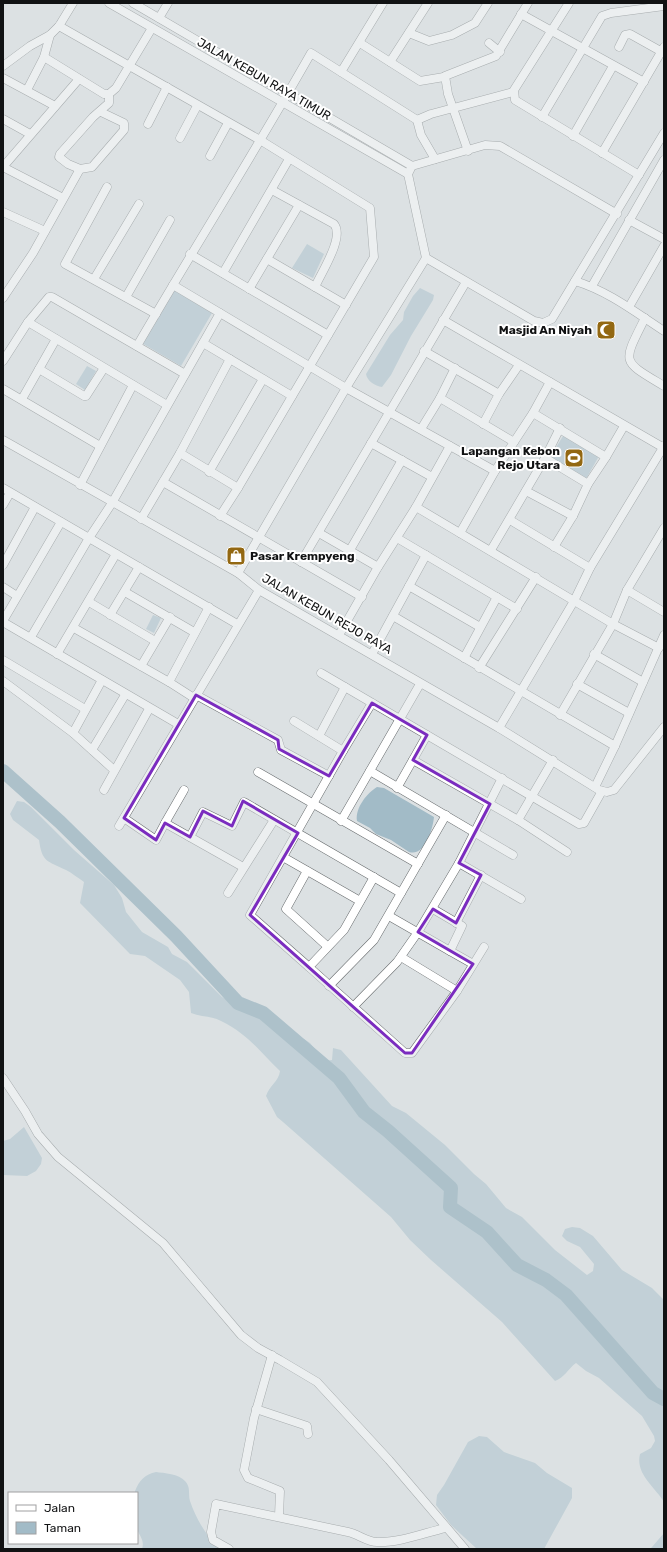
<svg xmlns="http://www.w3.org/2000/svg" width="667" height="1552" font-family="Rubik,sans-serif">
<style>
.green{fill:#a2bbc7}
.lines{fill:none;stroke-linecap:round;stroke-linejoin:round}
.river{stroke:#7499ab;stroke-width:14}
.street-casing{stroke:#686c6e;stroke-width:9}
.street{stroke:#fff;stroke-width:8}
.marked{fill:none;stroke:#7b2cbf;stroke-width:3;stroke-linejoin:round}
.labels{text-anchor:middle;stroke-width:4;stroke-linejoin:round;paint-order:stroke}
.street-label{font-size:12px;fill:#111213;stroke:#fff}
.poi-label{font-size:12px;font-weight:bold;fill:#111213;stroke:#fff;text-anchor:end}
</style>
<rect width="100%" height="100%" fill="#dce1e3"/>
<g class="green">
<path d="M307,244L324,254L313,278L292,268Z"/>
<path d="M420,288L434,295L433,300L411,336L391,375L382,387C375,386 367,381 366,374L390,335L403,320L404,312L413,296Z"/>
<path d="M172,289L212,313L181,366L140,342Z"/>
<path d="M87,366L96,371L85,390L76,384Z"/>
<path d="M563,436L599,456L586,479L549,459Z"/>
<path d="M153,615L161,618L154,633L146,629Z"/>
<path d="M377,787L384,788L434,817C433,828 425,857 409,852L391,840L376,834L370,828L357,821C355,808 367,793 377,787Z"/>
<path d="M17,801L24,802L31,807L74,850L114,885L122,898L126,912L142,932L168,947L172,954L187,962L222,997L251,1012L269,1025L289,1037L304,1039L310,1043L325,1061L332,1060L333,1048L341,1050L392,1106L406,1113L445,1145L474,1174L486,1184L506,1208L522,1217L555,1250L587,1275L593,1271L594,1264L580,1247L567,1241L562,1236L565,1229L572,1227L580,1228L593,1236L622,1270L652,1288L664,1300V1502C655,1487 635,1474 640,1454L651,1448L655,1441L654,1436L642,1416L599,1378L586,1371L576,1363C568,1369 564,1378 555,1381L502,1322L431,1260L410,1240L391,1217L283,1122L277,1117L266,1096C269,1086 279,1081 280,1071C259,1051 248,1034 221,1021C212,1016 201,1017 191,1013L189,992L180,980L145,956L130,954L80,903L84,882C78,878 72,873 66,870C47,861 42,862 39,840L13,820L10,814Z"/>
<path d="M24,1127L42,1158L41,1164L36,1171L27,1176L3,1175V1141L10,1139Z"/>
<path d="M479,1436L487,1437L504,1452L535,1463L547,1473L572,1488V1498L544,1549H477L451,1525L436,1505L437,1495L444,1485L468,1442Z"/>
<path d="M156,1472C164,1473 179,1474 185,1481C191,1487 188,1494 190,1501C196,1519 206,1535 219,1549H142C145,1540 139,1536 137,1528C134,1518 137,1503 137,1493H135V1491C139,1481 145,1474 156,1472Z"/>
<path d="M664,1533V1549H650L652,1547Z"/>
</g>
<g class="lines">
<path class="river" d="M3,771L60,822L176,936L238,1003L263,1013L339,1078L364,1112L388,1131L451,1188L450,1207L487,1232L517,1265L546,1280L566,1295L653,1393L664,1399"/>
<defs>
<g id="street">
<path d="M109,3L408,174"/>
<path d="M133,3L412,166"/>
<path d="M383,3L341,72L417,120L421,135L435,159"/>
<path d="M569,3L514,90L515,100L639,175"/>
<path d="M521,14L644,82"/>
<path d="M159,18L168,3"/>
<path d="M59,26L260,140L370,208L374,257L238,488L220,516"/>
<path d="M409,33L429,41L452,35L475,23L488,3"/>
<path d="M360,43L420,81L444,77"/>
<path d="M489,43L500,52"/>
<path d="M619,47L625,35L630,34L664,53"/>
<path d="M44,57L104,94H109L116,88L152,28"/>
<path d="M390,62L428,3"/>
<path d="M3,66L30,46L50,35L59,26L73,3"/>
<path d="M3,78L55,106"/>
<path d="M27,90L44,57L50,35"/>
<path d="M542,117L602,16L611,13L664,6"/>
<path d="M3,119L30,134"/>
<path d="M417,120L431,114L513,92"/>
<path d="M148,124L167,87"/>
<path d="M573,136L613,66"/>
<path d="M180,138L197,106"/>
<path d="M468,151L448,94L445,76L496,56L528,3"/>
<path d="M602,153L664,47"/>
<path d="M210,156L228,123"/>
<path d="M3,167L79,79"/>
<path d="M3,167L63,198"/>
<path d="M80,169L68,164L59,157L60,154L93,117L109,103V94"/>
<path d="M107,187L65,264L156,314"/>
<path d="M272,190L334,224C345,237 321,273 315,287"/>
<path d="M3,212L45,231"/>
<path d="M617,214L500,146L485,145L412,166L408,174L426,258L534,321L543,323L552,319L664,133"/>
<path d="M629,220L664,239"/>
<path d="M190,254L328,335"/>
<path d="M267,259L346,305"/>
<path d="M223,273L289,159"/>
<path d="M94,279L139,204"/>
<path d="M575,281C608,291 635,312 664,331"/>
<path d="M173,285L346,388L495,471"/>
<path d="M592,286L664,160"/>
<path d="M249,289L299,205"/>
<path d="M126,297L170,220"/>
<path d="M3,298L33,253L80,169L92,167L124,130V123L101,112"/>
<path d="M629,307L664,246"/>
<path d="M645,318C622,364 621,360 664,386"/>
<path d="M443,320L664,448"/>
<path d="M28,322L167,405"/>
<path d="M203,343L292,396"/>
<path d="M137,346C194,248 255,152 311,53L341,72"/>
<path d="M424,351L499,394"/>
<path d="M3,361L28,322L49,297H52L185,374"/>
<path d="M39,369L84,396H86L104,368"/>
<path d="M3,389L100,446"/>
<path d="M440,398L514,442"/>
<path d="M22,399L56,339"/>
<path d="M533,413L606,457"/>
<path d="M483,424L499,394L519,365"/>
<path d="M421,429L440,398L455,368"/>
<path d="M3,440L238,573L259,590L499,728L599,790L607,792L614,790L664,727"/>
<path d="M371,443L432,477"/>
<path d="M180,453L238,488"/>
<path d="M545,458L588,484"/>
<path d="M209,472L263,379"/>
<path d="M163,482L362,597"/>
<path d="M80,485L133,385"/>
<path d="M3,488L237,624"/>
<path d="M526,491L573,516"/>
<path d="M3,505L10,493"/>
<path d="M416,507L613,624L659,648"/>
<path d="M141,519L180,453L230,359"/>
<path d="M510,520L590,568"/>
<path d="M319,533L378,567"/>
<path d="M460,533L495,471L533,413L550,382"/>
<path d="M397,538L517,609"/>
<path d="M554,547L573,516L588,484L606,457L624,426"/>
<path d="M350,550L402,460"/>
<path d="M491,550L545,458L560,428"/>
<path d="M301,562L466,282"/>
<path d="M3,565L35,507"/>
<path d="M238,573L346,388L426,258"/>
<path d="M409,586L480,627"/>
<path d="M3,587L17,596"/>
<path d="M627,590L664,612"/>
<path d="M125,592L194,632"/>
<path d="M89,602L155,641"/>
<path d="M110,615L139,567"/>
<path d="M393,616L615,746"/>
<path d="M3,621L61,522"/>
<path d="M3,622L178,724"/>
<path d="M74,628L169,682L194,698"/>
<path d="M339,635L378,567L416,507L450,446"/>
<path d="M31,637L89,538L112,503L220,313"/>
<path d="M57,654L116,554"/>
<path d="M372,654L426,555"/>
<path d="M594,654L643,682"/>
<path d="M464,658L497,597"/>
<path d="M3,660L85,709"/>
<path d="M141,666L170,617"/>
<path d="M479,668L536,577"/>
<path d="M321,673L579,824L584,823L602,791"/>
<path d="M102,680L73,733L114,770"/>
<path d="M3,681L73,733"/>
<path d="M169,682L209,607"/>
<path d="M577,684L629,713"/>
<path d="M196,695L278,740L281,750L329,776"/>
<path d="M560,715L613,624L627,590L664,528"/>
<path d="M294,721L343,751L250,915L309,967"/>
<path d="M499,728L574,601L590,568L664,446"/>
<path d="M319,736L345,687"/>
<path d="M92,750L125,695"/>
<path d="M343,751L372,703"/>
<path d="M413,760L518,820L567,852"/>
<path d="M370,771L513,855"/>
<path d="M258,772L418,864"/>
<path d="M595,787L615,746L664,635"/>
<path d="M397,788L427,735"/>
<path d="M104,790L149,709"/>
<path d="M184,790L165,823L243,867"/>
<path d="M124,818L156,840L165,823"/>
<path d="M518,820L553,760"/>
<path d="M341,821L420,684"/>
<path d="M119,826L259,590"/>
<path d="M190,837L203,812L232,826L244,802L401,893"/>
<path d="M283,857L360,901"/>
<path d="M459,863L521,899"/>
<path d="M307,871L286,909L327,946"/>
<path d="M374,877L344,930L309,967L405,1053H412L457,991L484,947"/>
<path d="M228,893L274,820"/>
<path d="M433,909L462,926L450,951L473,964"/>
<path d="M389,916L450,951"/>
<path d="M456,923L481,875"/>
<path d="M401,957L457,991"/>
<path d="M329,986L374,940L446,815"/>
<path d="M353,1007L397,962L418,932L459,863L502,778"/>
<path d="M3,1078L25,1111L38,1134L58,1157L163,1243L241,1335L258,1348L280,1360L317,1382L389,1460L465,1549"/>
<path d="M272,1355L254,1418L244,1470L248,1478L280,1491L279,1516"/>
<path d="M256,1409L307,1426L308,1434"/>
<path d="M229,1549L213,1540L211,1532L216,1504C260,1513 304,1523 348,1532C358,1534 367,1542 377,1542C399,1543 424,1533 445,1528"/>
</g>
</defs>
<use href="#street" class="street-casing"/>
<use href="#street" class="street"/>
</g>
<path d="M0 0H667V1552H0ZM196,695L278,740L279,749L329,776L372,703L427,735L413,760L490,804L459,863L481,875L456,923L433,909L418,932L473,964L412,1053H405L250,915L298,833L243,801L232,826L203,811L190,837L165,823L156,840L124,818Z" fill="#dce1e3" fill-opacity=".55" fill-rule="evenodd"/>
<path class="marked" d="M196,695L278,740L279,749L329,776L372,703L427,735L413,760L490,804L459,863L481,875L456,923L433,909L418,932L473,964L412,1053H405L250,915L298,833L243,801L232,826L203,811L190,837L165,823L156,840L124,818Z"/>
<defs>
<symbol id="mosque-square" viewBox="-11 -11 22 22"><rect x="-9" y="-9" width="18" height="18" rx="4" fill="#936812" stroke="#fff"/><path d="M3.5-4.9A6 6 0 1 0 3.5 4.9A5 5 0 1 1 3.5-4.9Z" fill="#fff"/></symbol>
<symbol id="stadium-square" viewBox="-11 -11 22 22"><rect x="-9" y="-9" width="18" height="18" rx="4" fill="#936812" stroke="#fff"/><path d="M0-5a6.5 5 0 1 0 0 10a6.5 5 0 1 0 0-10ZM-3.5-1.8h7v3.6h-7Z" fill="#fff"/></symbol>
<symbol id="shop-square" viewBox="-11 -11 22 22"><rect x="-9" y="-9" width="18" height="18" rx="4" fill="#936812" stroke="#fff"/><path d="M-5-2.5h2.3a2.7 3.5 0 0 1 5.4 0H5L5.5 6h-11ZM-1.5-2.5h3a1.5 2.3 0 0 0-3 0Z" fill="#fff"/></symbol>
</defs>
<g fill-rule="evenodd">
<use href="#mosque-square" x="595" y="319" width="22" height="22"/>
<use href="#stadium-square" x="563" y="447" width="22" height="22"/>
<use href="#shop-square" x="225" y="545" width="22" height="22"/>
</g>
<g class="labels">
<g class="street-label">
<text transform="translate(264 79) rotate(30)" y="4">JALAN KEBUN RAYA TIMUR</text>
<text transform="translate(327 614) rotate(30)" y="4">JALAN KEBUN REJO RAYA</text>
</g>
<g class="poi-label">
<text x="592" y="334">Masjid An Niyah</text>
<text x="560" y="455">Lapangan Kebon<tspan x="560" dy="14">Rejo Utara</tspan></text>
<text x="250" y="560" text-anchor="start">Pasar Krempyeng</text>
</g>
</g>
<rect width="667" height="1552" fill="none" stroke="#111213" stroke-width="8"/>
<rect x="8" y="1492" width="130" height="52" fill="#ffffff" stroke="#a0a0a1"/>
<rect x="16" y="1505" width="20" height="6" fill="#ffffff" stroke="#a0a0a1"/>
<text x="44" y="1512" font-size="12" fill="#111213">Jalan</text>
<rect x="16" y="1522" width="20" height="12" fill="#a2bbc7" stroke="#a0a0a1"/>
<text x="44" y="1532" font-size="12" fill="#111213">Taman</text>
</svg>
